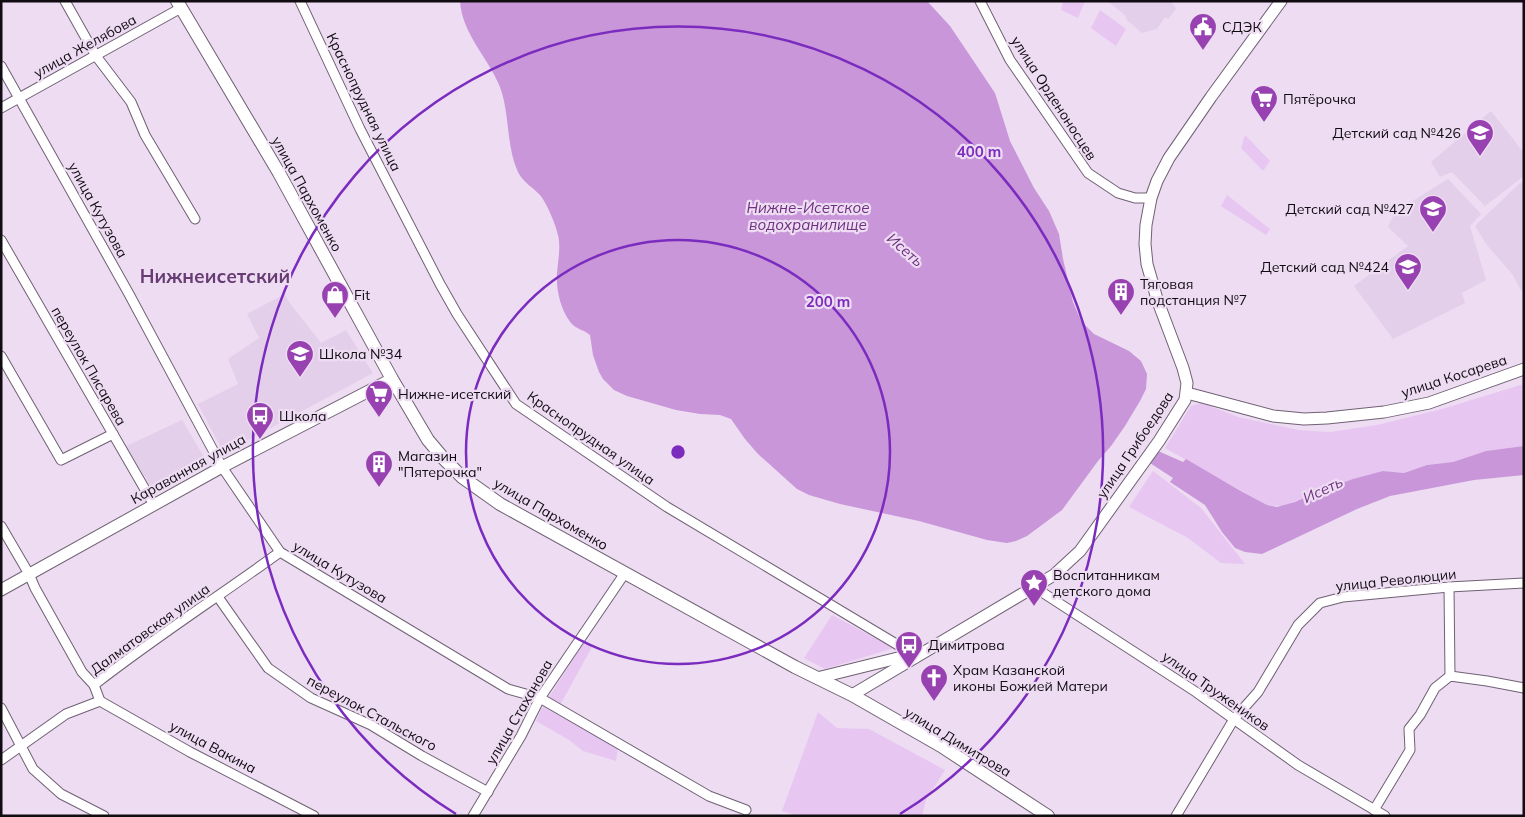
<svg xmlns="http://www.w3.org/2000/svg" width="1525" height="817" font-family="Mulish,sans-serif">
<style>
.built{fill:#e4cfeb}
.green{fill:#e7c7f1}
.water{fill:#c896d9}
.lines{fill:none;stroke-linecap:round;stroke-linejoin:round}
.street-casing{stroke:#6f6173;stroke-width:11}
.secondary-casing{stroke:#6f6173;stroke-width:13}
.primary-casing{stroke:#6f6173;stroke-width:14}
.street{stroke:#fff;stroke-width:9}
.secondary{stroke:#fff;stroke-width:11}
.primary{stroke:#fff;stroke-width:12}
.ring{fill:none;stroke:#7b2cbf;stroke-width:2.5}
.labels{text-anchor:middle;stroke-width:4.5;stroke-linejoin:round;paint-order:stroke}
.poi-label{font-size:14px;fill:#110b12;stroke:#eddcf2;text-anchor:start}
.street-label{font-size:14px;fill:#110b12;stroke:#eddcf2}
.water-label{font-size:15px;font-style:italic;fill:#6e3080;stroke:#eddcf2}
.district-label{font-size:19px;font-weight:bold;fill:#673d74;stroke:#eddcf2}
.centre{fill:#7b2cbf;stroke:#eddcf2;stroke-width:2.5}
.ring-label{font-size:15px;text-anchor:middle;font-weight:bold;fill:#7b2cbf;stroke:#eddcf2;stroke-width:4.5;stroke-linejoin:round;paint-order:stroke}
</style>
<rect width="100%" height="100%" fill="#eddcf2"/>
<g class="built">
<path d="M1107,1H1171L1176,9L1168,19L1165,17L1157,29L1142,33L1127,20L1125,15Z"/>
<path d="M1491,111L1524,153V176L1485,206L1452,172L1440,177L1431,162Z"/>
<path d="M1448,179L1481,214L1470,226L1486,280L1462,293L1465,303L1393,339L1354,286L1408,246L1388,227L1395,212Z"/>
<path d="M1520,183H1524V295L1512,274L1487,245L1475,226Z"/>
<path d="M285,294L289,302L321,343L346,330L373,373L224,453L198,404L238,384L228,359L259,338L247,314Z"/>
<path d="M182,420L207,462L152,488L126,446Z"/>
</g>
<g class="green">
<path d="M1063,1H1085L1078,18L1061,10Z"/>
<path d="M1100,10L1126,29L1116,46L1091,28Z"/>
<path d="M1245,135L1270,161L1263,171L1241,148Z"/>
<path d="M1227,195L1270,229L1266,235L1221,206Z"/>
<path d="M1524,384V446L1486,451L1453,462L1427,465L1404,473L1383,471L1282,506L1267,505L1165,448L1191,406L1202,403L1238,417L1299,430L1330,432L1377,425L1442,409Z"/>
<path d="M1153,471L1201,508L1245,564L1221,563L1188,538L1129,507Z"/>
<path d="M832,615L894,648L825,669L804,658Z"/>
<path d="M584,642L592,647L560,705L618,747L616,761L583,751L569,740L536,721L542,708Z"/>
<path d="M818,712L837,728L869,729L945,770L926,800L922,816H799L782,811Z"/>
</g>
<g class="water">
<path d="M460,1H927L950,26L995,93L1010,141L1034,188L1049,211L1059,234L1063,259L1073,302L1081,321L1094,334L1129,351L1141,361L1147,374L1146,389L1140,401L1125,426L1111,446L1098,461L1062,510L1027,536L1016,541L1007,543L987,540L919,521L840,504L809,495L797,489L758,454L745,439L731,419L720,415L700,414L676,410L627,396L614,390L603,379L599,372L593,355L590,335C584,330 576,329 571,323C560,309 556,289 557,273C558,260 561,248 558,235C556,225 546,201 539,194C531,186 523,182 518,172C506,146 510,114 500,87C488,57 462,34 460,1Z"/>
<path d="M1524,446V475L1474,480L1390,496L1357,509L1262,554L1245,552L1235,548L1222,532L1205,505L1170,482L1173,478L1150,463L1158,451L1183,462L1186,459L1239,490L1267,505L1277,507L1295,502L1313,494L1353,479L1383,471L1404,473L1427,465L1453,462L1486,451Z"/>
</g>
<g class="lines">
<defs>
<g id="street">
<path d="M65,1L96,56L131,102L145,135L195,219"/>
<path d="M300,1L360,129L440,284L457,314L516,404L667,507L913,654"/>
<path d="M980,1L1010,60L1088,173L1118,193L1135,198H1151"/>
<path d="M1,66L129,294L222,467L280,552L508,689L540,698L709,796L746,810"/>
<path d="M1,108L181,8"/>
<path d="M1,240L154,505"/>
<path d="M1,356L61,460L113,434"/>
<path d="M1,526L29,574L35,588L82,672L94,685"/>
<path d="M1034,587L1196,692L1298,765L1385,816"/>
<path d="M1449,587L1450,676"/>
<path d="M218,597L268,668L311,698L371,725L422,756L488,792"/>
<path d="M100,701L190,752L314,816"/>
<path d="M1,708L33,769L61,794L104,816"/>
<path d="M1,760L66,714L100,701L94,685C154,638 218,597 280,552"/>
<path d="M1374,810L1410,750L1409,729L1420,715L1435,688L1450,676L1487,681L1524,688"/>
<path d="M473,816L521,736L540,698L625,573"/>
<path d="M1176,816L1234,719L1258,692L1298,625L1320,603L1343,597L1449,587L1524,583"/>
</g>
<g id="secondary">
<path d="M1187,393L1273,416L1304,419L1327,418L1384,412L1429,403L1524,369"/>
<path d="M1,590L222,467L392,379"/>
<path d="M817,678L914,654"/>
<path d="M852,695L1054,575L1080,551L1159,441L1185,400L1187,383L1183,368L1157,299L1147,264L1145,244L1146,225L1151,198L1157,181L1169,158L1211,97L1281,1"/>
</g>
<path id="primary" d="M177,1L279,173L392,379L428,440L444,459L462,477L500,504L795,667L852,695L941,746L1048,816"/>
</defs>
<use href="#street" class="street-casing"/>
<use href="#secondary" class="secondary-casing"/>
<use href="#primary" class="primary-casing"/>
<use href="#street" class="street"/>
<use href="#secondary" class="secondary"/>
<use href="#primary" class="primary"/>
</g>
<g class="ring">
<circle cx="678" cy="452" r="212"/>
<path d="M456 814A425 425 0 1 1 900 814"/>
</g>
<defs>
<symbol id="civic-pin" viewBox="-11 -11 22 30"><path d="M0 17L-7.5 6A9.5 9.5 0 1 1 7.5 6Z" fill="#9742b0" stroke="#eddcf2"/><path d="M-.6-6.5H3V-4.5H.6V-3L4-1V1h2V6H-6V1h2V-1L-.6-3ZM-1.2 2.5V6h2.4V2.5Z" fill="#fff"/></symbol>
<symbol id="supermarket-pin" viewBox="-11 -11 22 30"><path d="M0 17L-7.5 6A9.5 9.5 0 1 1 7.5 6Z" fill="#9742b0" stroke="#eddcf2"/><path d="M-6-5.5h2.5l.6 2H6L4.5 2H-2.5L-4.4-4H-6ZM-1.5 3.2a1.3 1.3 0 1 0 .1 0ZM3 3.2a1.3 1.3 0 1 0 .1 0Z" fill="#fff"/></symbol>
<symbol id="school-pin" viewBox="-11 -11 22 30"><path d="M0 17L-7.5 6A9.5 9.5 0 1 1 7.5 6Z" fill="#9742b0" stroke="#eddcf2"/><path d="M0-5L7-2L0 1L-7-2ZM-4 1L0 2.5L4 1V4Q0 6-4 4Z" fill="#fff"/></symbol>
<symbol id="building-pin" viewBox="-11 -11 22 30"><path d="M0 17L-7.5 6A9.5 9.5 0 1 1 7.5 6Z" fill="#9742b0" stroke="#eddcf2"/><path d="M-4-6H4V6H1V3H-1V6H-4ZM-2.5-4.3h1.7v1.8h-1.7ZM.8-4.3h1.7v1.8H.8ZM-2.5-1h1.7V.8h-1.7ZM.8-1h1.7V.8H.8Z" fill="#fff"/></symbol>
<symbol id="shop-pin" viewBox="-11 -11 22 30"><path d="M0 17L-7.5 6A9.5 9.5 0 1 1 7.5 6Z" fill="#9742b0" stroke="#eddcf2"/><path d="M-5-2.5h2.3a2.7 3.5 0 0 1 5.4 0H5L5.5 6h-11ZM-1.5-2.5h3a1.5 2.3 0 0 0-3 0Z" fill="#fff"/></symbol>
<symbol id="bus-pin" viewBox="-11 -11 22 30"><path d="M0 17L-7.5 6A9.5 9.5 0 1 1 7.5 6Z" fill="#9742b0" stroke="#eddcf2"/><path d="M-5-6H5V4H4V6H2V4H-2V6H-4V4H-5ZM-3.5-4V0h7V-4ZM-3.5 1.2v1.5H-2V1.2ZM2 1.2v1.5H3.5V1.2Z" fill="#fff"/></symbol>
<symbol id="sight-pin" viewBox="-11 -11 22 30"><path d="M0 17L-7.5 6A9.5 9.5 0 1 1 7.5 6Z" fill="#9742b0" stroke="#eddcf2"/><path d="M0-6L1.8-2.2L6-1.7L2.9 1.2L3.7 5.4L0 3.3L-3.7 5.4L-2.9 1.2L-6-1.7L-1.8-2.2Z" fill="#fff"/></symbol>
<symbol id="church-pin" viewBox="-11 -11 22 30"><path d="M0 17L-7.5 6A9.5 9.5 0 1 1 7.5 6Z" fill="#9742b0" stroke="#eddcf2"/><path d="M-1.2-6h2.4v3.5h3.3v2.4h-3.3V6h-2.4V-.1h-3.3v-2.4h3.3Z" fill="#fff"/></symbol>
</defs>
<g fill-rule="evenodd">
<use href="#civic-pin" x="1187" y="11" width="32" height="43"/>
<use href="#supermarket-pin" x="1248" y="83" width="32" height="43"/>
<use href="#school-pin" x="1464" y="117" width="32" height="43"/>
<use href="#school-pin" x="1417" y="193" width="32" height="43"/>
<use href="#school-pin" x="1392" y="251" width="32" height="43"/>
<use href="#building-pin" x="1105" y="276" width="32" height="43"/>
<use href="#shop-pin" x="319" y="279" width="32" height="43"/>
<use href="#school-pin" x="284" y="338" width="32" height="43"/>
<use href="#supermarket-pin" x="363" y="378" width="32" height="43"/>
<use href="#bus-pin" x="244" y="400" width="32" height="43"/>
<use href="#building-pin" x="363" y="448" width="32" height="43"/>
<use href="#sight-pin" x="1018" y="567" width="32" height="43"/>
<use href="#bus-pin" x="893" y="629" width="32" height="43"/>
<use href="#church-pin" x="918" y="662" width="32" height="43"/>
</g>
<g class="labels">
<g class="poi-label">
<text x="1222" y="32">СДЭК</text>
<text x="1283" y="104">Пятёрочка</text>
<text x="1461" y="138" text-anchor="end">Детский сад №426</text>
<text x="1414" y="214" text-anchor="end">Детский сад №427</text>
<text x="1389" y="272" text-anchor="end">Детский сад №424</text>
<text x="1140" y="289">Тяговая<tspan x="1140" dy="16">подстанция №7</tspan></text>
<text x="354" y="300">Fit</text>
<text x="319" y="359">Школа №34</text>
<text x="398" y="399">Нижне-исетский</text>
<text x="279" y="421">Школа</text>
<text x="398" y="461">Магазин<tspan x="398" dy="16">"Пятерочка"</tspan></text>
<text x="1053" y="580">Воспитанникам<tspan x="1053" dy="16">детского дома</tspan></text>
<text x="928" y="650">Димитрова</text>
<text x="953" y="675">Храм Казанской<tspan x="953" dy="16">иконы Божией Матери</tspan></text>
</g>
<g class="street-label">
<text transform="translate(85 46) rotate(-29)" y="5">улица Желябова</text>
<text transform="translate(1054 98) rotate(57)" y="5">улица Орденоносцев</text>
<text transform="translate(364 102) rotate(64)" y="5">Краснопрудная улица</text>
<text transform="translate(307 194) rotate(61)" y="5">улица Пархоменко</text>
<text transform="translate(98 210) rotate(61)" y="5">улица Кутузова</text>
<text transform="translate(89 366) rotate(60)" y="5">переулок Писарева</text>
<text transform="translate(1454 376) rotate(-18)" y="5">улица Косарева</text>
<text transform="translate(591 438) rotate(35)" y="5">Краснопрудная улица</text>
<text transform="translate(1135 445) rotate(-56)" y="5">улица Грибоедова</text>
<text transform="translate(188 469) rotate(-29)" y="5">Караванная улица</text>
<text transform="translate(551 514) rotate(30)" y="5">улица Пархоменко</text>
<text transform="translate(340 572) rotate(31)" y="5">улица Кутузова</text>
<text transform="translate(1396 580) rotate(-6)" y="5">улица Революции</text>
<text transform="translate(150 629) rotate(-36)" y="5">Далматовская улица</text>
<text transform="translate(1216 691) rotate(35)" y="5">улица Тружеников</text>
<text transform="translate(519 712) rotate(-60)" y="5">улица Стаханова</text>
<text transform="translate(372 713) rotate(28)" y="5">переулок Стальского</text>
<text transform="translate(958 742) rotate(31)" y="5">улица Димитрова</text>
<text transform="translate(213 747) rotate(28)" y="5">улица Вакина</text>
</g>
<g class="water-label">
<text x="808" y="213">Нижне-Исетское<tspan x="808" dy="17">водохранилище</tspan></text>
<text transform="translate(905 250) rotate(41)" y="5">Исеть</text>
<text transform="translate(1323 490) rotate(-25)" y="5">Исеть</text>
</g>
<g class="district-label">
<text x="215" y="283">Нижнеисетский</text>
</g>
</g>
<circle cx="678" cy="452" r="8" class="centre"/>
<g class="ring-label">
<text x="979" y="157">400 m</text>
<text x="828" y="307">200 m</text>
</g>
<rect width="1525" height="817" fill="none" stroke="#110b12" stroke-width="5"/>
</svg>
